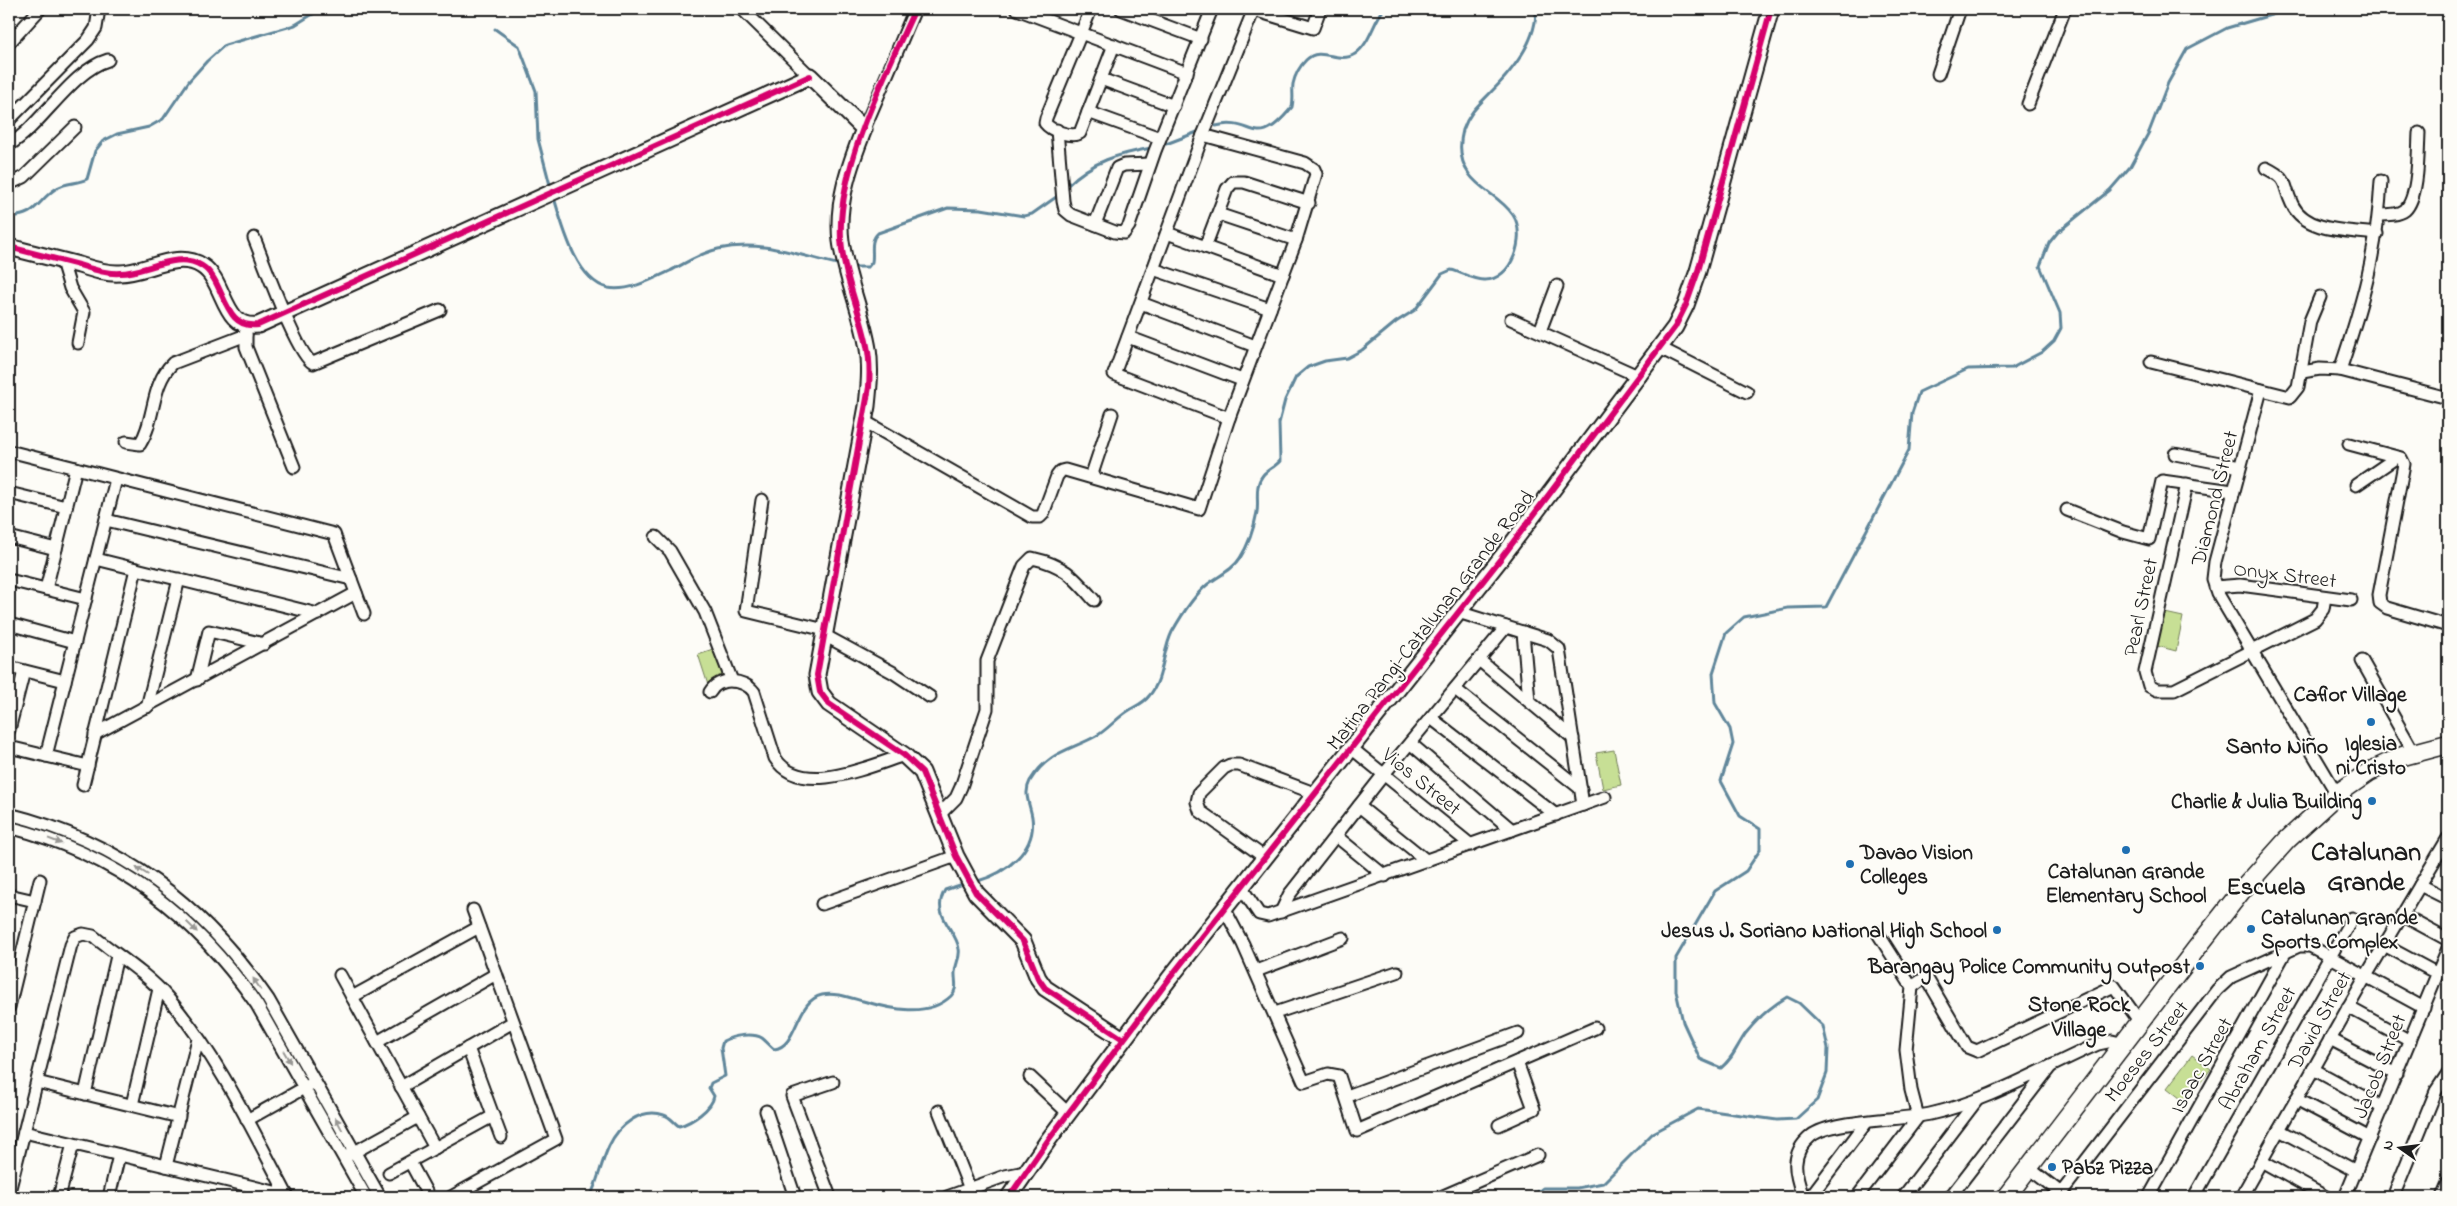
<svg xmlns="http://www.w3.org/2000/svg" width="2457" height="1206" font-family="'Indie Flower',sans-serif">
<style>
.green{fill:#c7df95;stroke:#727e58}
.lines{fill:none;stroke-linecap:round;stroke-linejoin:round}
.stream{stroke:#60869a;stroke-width:3}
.street-casing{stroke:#1c1c1c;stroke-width:15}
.secondary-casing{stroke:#1c1c1c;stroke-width:19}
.primary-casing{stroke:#1c1c1c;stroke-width:21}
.street{stroke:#fdfcf7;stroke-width:11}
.secondary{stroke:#fdfcf7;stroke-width:15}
.primary{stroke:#fdfcf7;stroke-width:18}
.cycleway-casing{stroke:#fdfcf7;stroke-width:9}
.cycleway{stroke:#d6006c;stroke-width:6}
.oneway{fill:#989794}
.poi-dot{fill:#1f6fb2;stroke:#fdfcf7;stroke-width:2}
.labels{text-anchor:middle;stroke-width:4;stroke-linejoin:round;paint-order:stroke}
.street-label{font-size:21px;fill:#1c1c1c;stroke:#fdfcf7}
.poi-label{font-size:21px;font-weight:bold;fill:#1c1c1c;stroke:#fdfcf7;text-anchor:end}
.neighbourhood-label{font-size:22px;font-weight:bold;fill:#1c1c1c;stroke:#fdfcf7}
.quarter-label{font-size:24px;font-weight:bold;fill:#1c1c1c;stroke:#fdfcf7}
.district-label{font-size:26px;font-weight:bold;fill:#1c1c1c;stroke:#fdfcf7}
</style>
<rect width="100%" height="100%" fill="#fdfcf7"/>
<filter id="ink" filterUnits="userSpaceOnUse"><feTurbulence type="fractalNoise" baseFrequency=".02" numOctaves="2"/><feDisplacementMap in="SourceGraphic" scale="10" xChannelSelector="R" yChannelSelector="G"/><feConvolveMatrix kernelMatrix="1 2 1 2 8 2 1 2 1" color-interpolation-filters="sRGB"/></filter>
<g filter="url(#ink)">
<g class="green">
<path d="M2165,613L2183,617L2176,651L2157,646Z"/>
<path d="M716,648L726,679L708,685L698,654Z"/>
<path d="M1614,750L1621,785L1603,789L1596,753Z"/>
<path d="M2192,1055L2211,1069L2185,1102L2167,1088Z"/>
</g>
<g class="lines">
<g class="stream">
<path d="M495,29L519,46L536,91L538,139L550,185"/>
<path d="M1216,126C1255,116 1254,154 1292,107C1294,99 1292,92 1293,84C1295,75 1299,67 1306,60C1321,45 1338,65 1355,54C1370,44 1373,22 1384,9"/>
<path d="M1166,144L1200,131"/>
<path d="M1068,185C1092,161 1119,154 1151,148"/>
<path d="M555,201C563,228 577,281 608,288C628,292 653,279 670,271C686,263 700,253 718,249C763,239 799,256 841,265"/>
<path d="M9,216C36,218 38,199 57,188C67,182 77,184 87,179L95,151L103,141L117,134L149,127L163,119L189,81L207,61L225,45L295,25L321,9"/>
<path d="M856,267H868L872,262C874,252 869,241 878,233L948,208L981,209L1024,216L1032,214L1059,195"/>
<path d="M978,881C1006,873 1037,850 1032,817C1030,804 1023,794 1030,781C1048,751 1072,750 1098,735C1109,728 1117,718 1128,711C1135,706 1143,704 1149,696C1164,679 1162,652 1172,632C1181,616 1193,596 1208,584C1218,576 1233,570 1240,558C1249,544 1254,528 1257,512C1259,500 1254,486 1263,475C1267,470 1275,467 1280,461L1279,423L1285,400L1296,377L1308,367L1325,361L1347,358L1362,350L1396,322L1415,310L1442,274L1451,270C1462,272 1472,280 1484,280C1512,281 1527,236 1513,215C1501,197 1480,190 1469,174C1460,161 1459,145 1463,130C1469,112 1480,104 1492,91C1513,70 1537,40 1536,9"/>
<path d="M590,1197C598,1181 601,1163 609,1146C618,1126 641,1107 664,1115C671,1117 674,1123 679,1126C691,1123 712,1109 714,1096L709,1088L711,1083L725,1076L721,1048L723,1041C733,1036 752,1032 762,1038C766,1041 770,1046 774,1049C798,1047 795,1001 822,995C835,992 851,998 863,1001C890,1009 928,1018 951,996C958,989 955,983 955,975C954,965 961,958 959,949C957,930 930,915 945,890L963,884"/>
<path d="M1531,1197L1543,1188H1577L1603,1183L1653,1133L1698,1109L1777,1120L1796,1119L1817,1100L1827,1073L1828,1048L1823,1026L1799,1003L1787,997C1772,1006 1757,1019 1746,1033C1736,1047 1735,1056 1721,1068L1700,1059L1683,1022L1676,991V958L1715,891L1746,871L1760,850V829L1740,816L1721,781L1733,744L1730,729L1715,703L1713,673L1726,633L1744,617L1788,608L1826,607L1909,450L1912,413L1919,392L1968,369L2012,368L2042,352L2054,341L2061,328L2060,313L2040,266L2049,243L2058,232L2110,190L2130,167L2149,132L2168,83L2187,49L2227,28L2281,12L2283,9"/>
</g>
<defs>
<g id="street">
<path d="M742,9L810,76"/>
<path d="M1017,9L1187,73"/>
<path d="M1091,9L1046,118L1045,123C1051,131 1072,138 1080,133L1114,45"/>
<path d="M1121,9L1201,39"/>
<path d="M1254,10L1313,28L1320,9"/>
<path d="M9,43L40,9"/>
<path d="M1938,74L1960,9"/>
<path d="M1101,79L1174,106"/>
<path d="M2028,104L2065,9"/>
<path d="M1088,112L1160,138"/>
<path d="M9,120L88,40L96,28L99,9"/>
<path d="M864,129L915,9"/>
<path d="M1057,130L1063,201L1065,210L1071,215L1115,232L1124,233L1129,226L1155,151L1212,9"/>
<path d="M9,145C42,125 71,71 108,60"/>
<path d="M2266,168C2290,180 2282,183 2292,204C2306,233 2349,230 2377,234"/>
<path d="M9,184L24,177L75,127"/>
<path d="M1218,214L1296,240"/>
<path d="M2379,215C2387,215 2399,215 2405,210C2419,197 2418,151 2419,133"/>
<path d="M1095,224L1117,168L1124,165L1150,164"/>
<path d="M1167,233L1283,275"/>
<path d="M254,238C263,259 297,356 313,363L440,310"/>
<path d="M1205,247L1227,189L1233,182H1244L1309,203"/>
<path d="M62,261L70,288L84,312L78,343"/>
<path d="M1153,269L1270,309"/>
<path d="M1141,303L1255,346"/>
<path d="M1511,319L1640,377"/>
<path d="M246,330V347L294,467"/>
<path d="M1540,331L1557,286"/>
<path d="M1128,337L1242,380"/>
<path d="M1660,348L1747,392"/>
<path d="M2151,362L2290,397L2298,387L2310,321L2320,297"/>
<path d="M2340,370C2363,302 2377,253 2381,181"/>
<path d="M2302,372L2320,369L2340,370L2448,398"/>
<path d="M2261,390L2215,562L2213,579L2218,594L2337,794"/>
<path d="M1229,418L1114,374L1203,135L1254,9"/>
<path d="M864,421L1032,517H1040L1043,514L1057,476L1061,471L1065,470L1199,509L1229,418L1296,240L1316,174L1314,169L1305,163L1203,135"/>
<path d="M126,442L140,444C156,419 150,385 173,363L246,335"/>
<path d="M2349,444L2401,458L2404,464L2379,595L2380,603L2387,608L2448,626"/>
<path d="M9,451L334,534L364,614"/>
<path d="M2175,454L2240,467"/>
<path d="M1091,477L1112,414"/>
<path d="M2187,484L2145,672L2149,686L2157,690H2174L2315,619L2323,609L2325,597"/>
<path d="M2356,485L2397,457"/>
<path d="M9,493L66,507"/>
<path d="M762,500L746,611L825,630"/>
<path d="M2067,510L2123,532L2149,539L2162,481L2233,491"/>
<path d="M106,520L351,579"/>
<path d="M9,537L56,549"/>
<path d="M656,537L670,551L705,612L732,681"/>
<path d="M96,559L318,614"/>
<path d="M9,580L86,599"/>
<path d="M2215,587L2240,585L2351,600"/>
<path d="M46,589L76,468"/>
<path d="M1458,612L1548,640L1559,649L1583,805"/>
<path d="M9,624L75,642"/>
<path d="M1523,632L1529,701"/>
<path d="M824,635L894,673L930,697"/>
<path d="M1479,660L1573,738"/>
<path d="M2362,661L2414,753"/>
<path d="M9,667L65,681"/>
<path d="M197,680L209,631L264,644"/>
<path d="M1455,689L1581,789"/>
<path d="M710,692C719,676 744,679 754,692L775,758C800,798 870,766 904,755"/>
<path d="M147,707L179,579"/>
<path d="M1431,718L1556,815"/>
<path d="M9,730L24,671"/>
<path d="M95,734L356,593"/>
<path d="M1410,743L1512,830"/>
<path d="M9,747L88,766"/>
<path d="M1350,747L1471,845"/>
<path d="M46,756L116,479"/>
<path d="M83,785L136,569"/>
<path d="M1359,806L1427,861"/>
<path d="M9,814C121,842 203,904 268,999L380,1197"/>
<path d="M939,815L956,798L961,787L987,709V661L1024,566L1032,558C1064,565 1073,576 1094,600"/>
<path d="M9,827C116,854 195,915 257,1005L366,1197"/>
<path d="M1336,836L1385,876"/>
<path d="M1264,857L1200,811L1197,802L1199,793L1224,768L1230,765H1239L1314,793"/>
<path d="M2420,885L2448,899"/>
<path d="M1241,887L1259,914L1268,916L1605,797"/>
<path d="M9,895L35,901"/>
<path d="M822,904L956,856"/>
<path d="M1224,908L1243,944L1304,1082L1328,1074L1339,1076L1357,1131L1595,1028"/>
<path d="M1281,912L1289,895L1384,774L1506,627"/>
<path d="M2402,915L2448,940"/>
<path d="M2384,945L2438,974"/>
<path d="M1256,971L1343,938"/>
<path d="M340,975L435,1148"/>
<path d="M1912,987L1926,977L1967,1047L1977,1051L2114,986L2140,1022"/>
<path d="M352,997L479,927"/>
<path d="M9,1007L40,880"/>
<path d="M2348,1007L2410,1041"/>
<path d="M1275,1013L1397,972"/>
<path d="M2330,1039L2397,1074"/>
<path d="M377,1042L496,974"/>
<path d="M468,1048L501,1137"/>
<path d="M2313,1069L2383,1107"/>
<path d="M1030,1077L1068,1113"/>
<path d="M37,1082L179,1117"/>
<path d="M401,1087L513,1022"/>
<path d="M85,1094L117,956"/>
<path d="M1347,1096L1518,1033"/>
<path d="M2296,1099L2370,1138"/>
<path d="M132,1105L159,989"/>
<path d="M766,1111L795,1197"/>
<path d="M939,1111L970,1189"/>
<path d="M247,1120L311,1084"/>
<path d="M1499,1125L1534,1109L1517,1062"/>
<path d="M2279,1130L2356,1171"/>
<path d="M24,1132L287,1195"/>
<path d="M349,1155L418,1117"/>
<path d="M2261,1161L2326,1197"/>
<path d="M410,1162L429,1197"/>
<path d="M166,1166L198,1039"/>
<path d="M2029,1168L2066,1197"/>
<path d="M389,1173L493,1116"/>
<path d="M9,1192L71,945L75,937L83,934L93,936C118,956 147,974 167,997C217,1054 253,1131 288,1197"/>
<path d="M59,1197L73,1144"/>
<path d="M109,1197L119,1155"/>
<path d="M451,1197L556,1139L473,910"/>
<path d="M830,1197L792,1096L833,1082"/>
<path d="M947,1197L1005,1176L1025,1172"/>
<path d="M1441,1197L1538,1155"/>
<path d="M1803,1197C1795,1174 1789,1154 1811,1136C1831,1120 1902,1120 1930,1114C1989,1101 2043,1068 2098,1044L2112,1041L2125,1044"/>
<path d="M1810,1197L1866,1123"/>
<path d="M1857,1197L1918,1117L1911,1090L1906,1050L1912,987L1877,932"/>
<path d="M1903,1197L1977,1100"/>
<path d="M1950,1197L2051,1066"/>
<path d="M2058,1197L2217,990L2231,977L2299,946H2310L2424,1008"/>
<path d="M2149,1197L2286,951"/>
<path d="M2194,1197L2352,918"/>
<path d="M2241,1197L2366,976L2448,838"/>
<path d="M2345,1197L2448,948"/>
<path d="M2393,1197L2436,1091L2448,1073"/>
<path d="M2442,1197L2448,1183"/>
</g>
<g id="secondary">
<path d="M9,247C32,253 56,259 79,265C92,269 106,274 120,273C146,273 177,250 202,266C226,281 222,330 258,325L810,76L864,129C850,164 836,203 841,241C846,278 862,312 868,349C871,368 869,387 867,406L817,675L820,692L829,704L904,755L922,772L956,856L976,893L1023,941L1038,978L1045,988L1123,1039"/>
<path d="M1009,1197L1049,1139L1169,979L1502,557L1675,327L1686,305L1698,271L1771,9"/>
</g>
<path id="primary" d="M2006,1197L2196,949L2243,889L2287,840L2337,794L2369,772L2403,756L2448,744"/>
</defs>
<use href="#street" class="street-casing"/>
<use href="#secondary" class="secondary-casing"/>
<use href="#primary" class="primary-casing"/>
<use href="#street" class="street"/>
<use href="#secondary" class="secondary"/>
<use href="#primary" class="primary"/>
<defs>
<g id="cycleway">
<path d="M915,9C886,73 837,168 841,239C843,275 860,310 867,346C870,360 870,373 869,387L817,675L820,692L829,704L904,755L922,772L956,856L976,893L1023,941L1038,978L1045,988L1123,1039"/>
<path d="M9,247C32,253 56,259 79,265C92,269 106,274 120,273C146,273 177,250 202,266C226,281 222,330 258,325L810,76"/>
<path d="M1009,1197L1049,1139L1169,979L1502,557L1675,327L1686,305L1698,271L1771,9"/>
</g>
</defs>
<use href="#cycleway" class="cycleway-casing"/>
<use href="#cycleway" class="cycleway"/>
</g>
<defs><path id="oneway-solid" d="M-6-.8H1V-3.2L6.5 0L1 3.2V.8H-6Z" transform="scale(1.25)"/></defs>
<g class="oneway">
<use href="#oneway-solid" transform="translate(55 841) rotate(21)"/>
<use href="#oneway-solid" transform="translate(142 871) rotate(-148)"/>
<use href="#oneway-solid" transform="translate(192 927) rotate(44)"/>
<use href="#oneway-solid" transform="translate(257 984) rotate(-124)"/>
<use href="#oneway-solid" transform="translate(287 1057) rotate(60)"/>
<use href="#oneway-solid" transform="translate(339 1124) rotate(-118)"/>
</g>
</g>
<g class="poi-dot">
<circle cx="2371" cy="722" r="5"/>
<circle cx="2372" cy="801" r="5"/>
<circle cx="2126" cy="850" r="5"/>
<circle cx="1850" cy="864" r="5"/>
<circle cx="2251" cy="929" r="5"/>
<circle cx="1997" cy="930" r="5"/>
<circle cx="2200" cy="966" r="5"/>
<circle cx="2052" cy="1167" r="5"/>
</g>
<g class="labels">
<g class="street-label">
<text transform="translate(2214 498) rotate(-76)" y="7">Diamond Street</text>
<text transform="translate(2285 574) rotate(7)" y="7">Onyx Street</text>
<text transform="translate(2140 607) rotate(-78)" y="7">Pearl Street</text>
<text transform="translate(1430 620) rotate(-52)" y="7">Matina Pangi-Catalunan Grande Road</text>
<text transform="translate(1422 781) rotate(39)" y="7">Vios Street</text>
<text transform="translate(2319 1020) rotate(-61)" y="7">David Street</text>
<text transform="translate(2257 1048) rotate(-61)" y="7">Abraham Street</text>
<text transform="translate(2146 1051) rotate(-52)" y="7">Moeses Street</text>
<text transform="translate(2201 1065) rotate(-61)" y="7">Isaac Street</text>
<text transform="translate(2379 1066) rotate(-68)" y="7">Jacob Street</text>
</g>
<g class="poi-label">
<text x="2371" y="750" text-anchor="middle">Iglesia<tspan x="2371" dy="24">ni Cristo</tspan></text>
<text x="2362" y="808">Charlie &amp; Julia Building</text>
<text x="1860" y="859" text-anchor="start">Davao Vision<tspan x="1860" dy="24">Colleges</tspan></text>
<text x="2126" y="878" text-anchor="middle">Catalunan Grande<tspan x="2126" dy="24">Elementary School</tspan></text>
<text x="2261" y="924" text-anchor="start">Catalunan Grande<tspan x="2261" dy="24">Sports Complex</tspan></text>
<text x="1987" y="937">Jesus J. Soriano National High School</text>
<text x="2190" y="973">Barangay Police Community Outpost</text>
<text x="2062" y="1174" text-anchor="start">Pabz Pizza</text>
</g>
<g class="neighbourhood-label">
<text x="2350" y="701">Caflor Village</text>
<text x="2277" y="753">Santo Niño</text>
<text x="2079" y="1011">Stone Rock<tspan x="2079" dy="25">Village</tspan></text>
</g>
<g class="quarter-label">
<text x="2266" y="894">Escuela</text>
</g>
<g class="district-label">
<text x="2366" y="860">Catalunan<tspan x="2366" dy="30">Grande</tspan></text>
</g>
</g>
<rect width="2457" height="1206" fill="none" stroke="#fdfcf7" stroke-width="30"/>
<rect x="15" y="15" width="2427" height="1176" fill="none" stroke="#1c1c1c" stroke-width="2" filter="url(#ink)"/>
<g transform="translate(2400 1148) rotate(284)" stroke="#fdfcf7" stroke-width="4" paint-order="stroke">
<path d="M0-4L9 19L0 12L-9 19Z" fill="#1c1c1c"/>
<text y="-8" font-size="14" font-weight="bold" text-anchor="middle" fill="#1c1c1c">N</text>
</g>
</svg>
